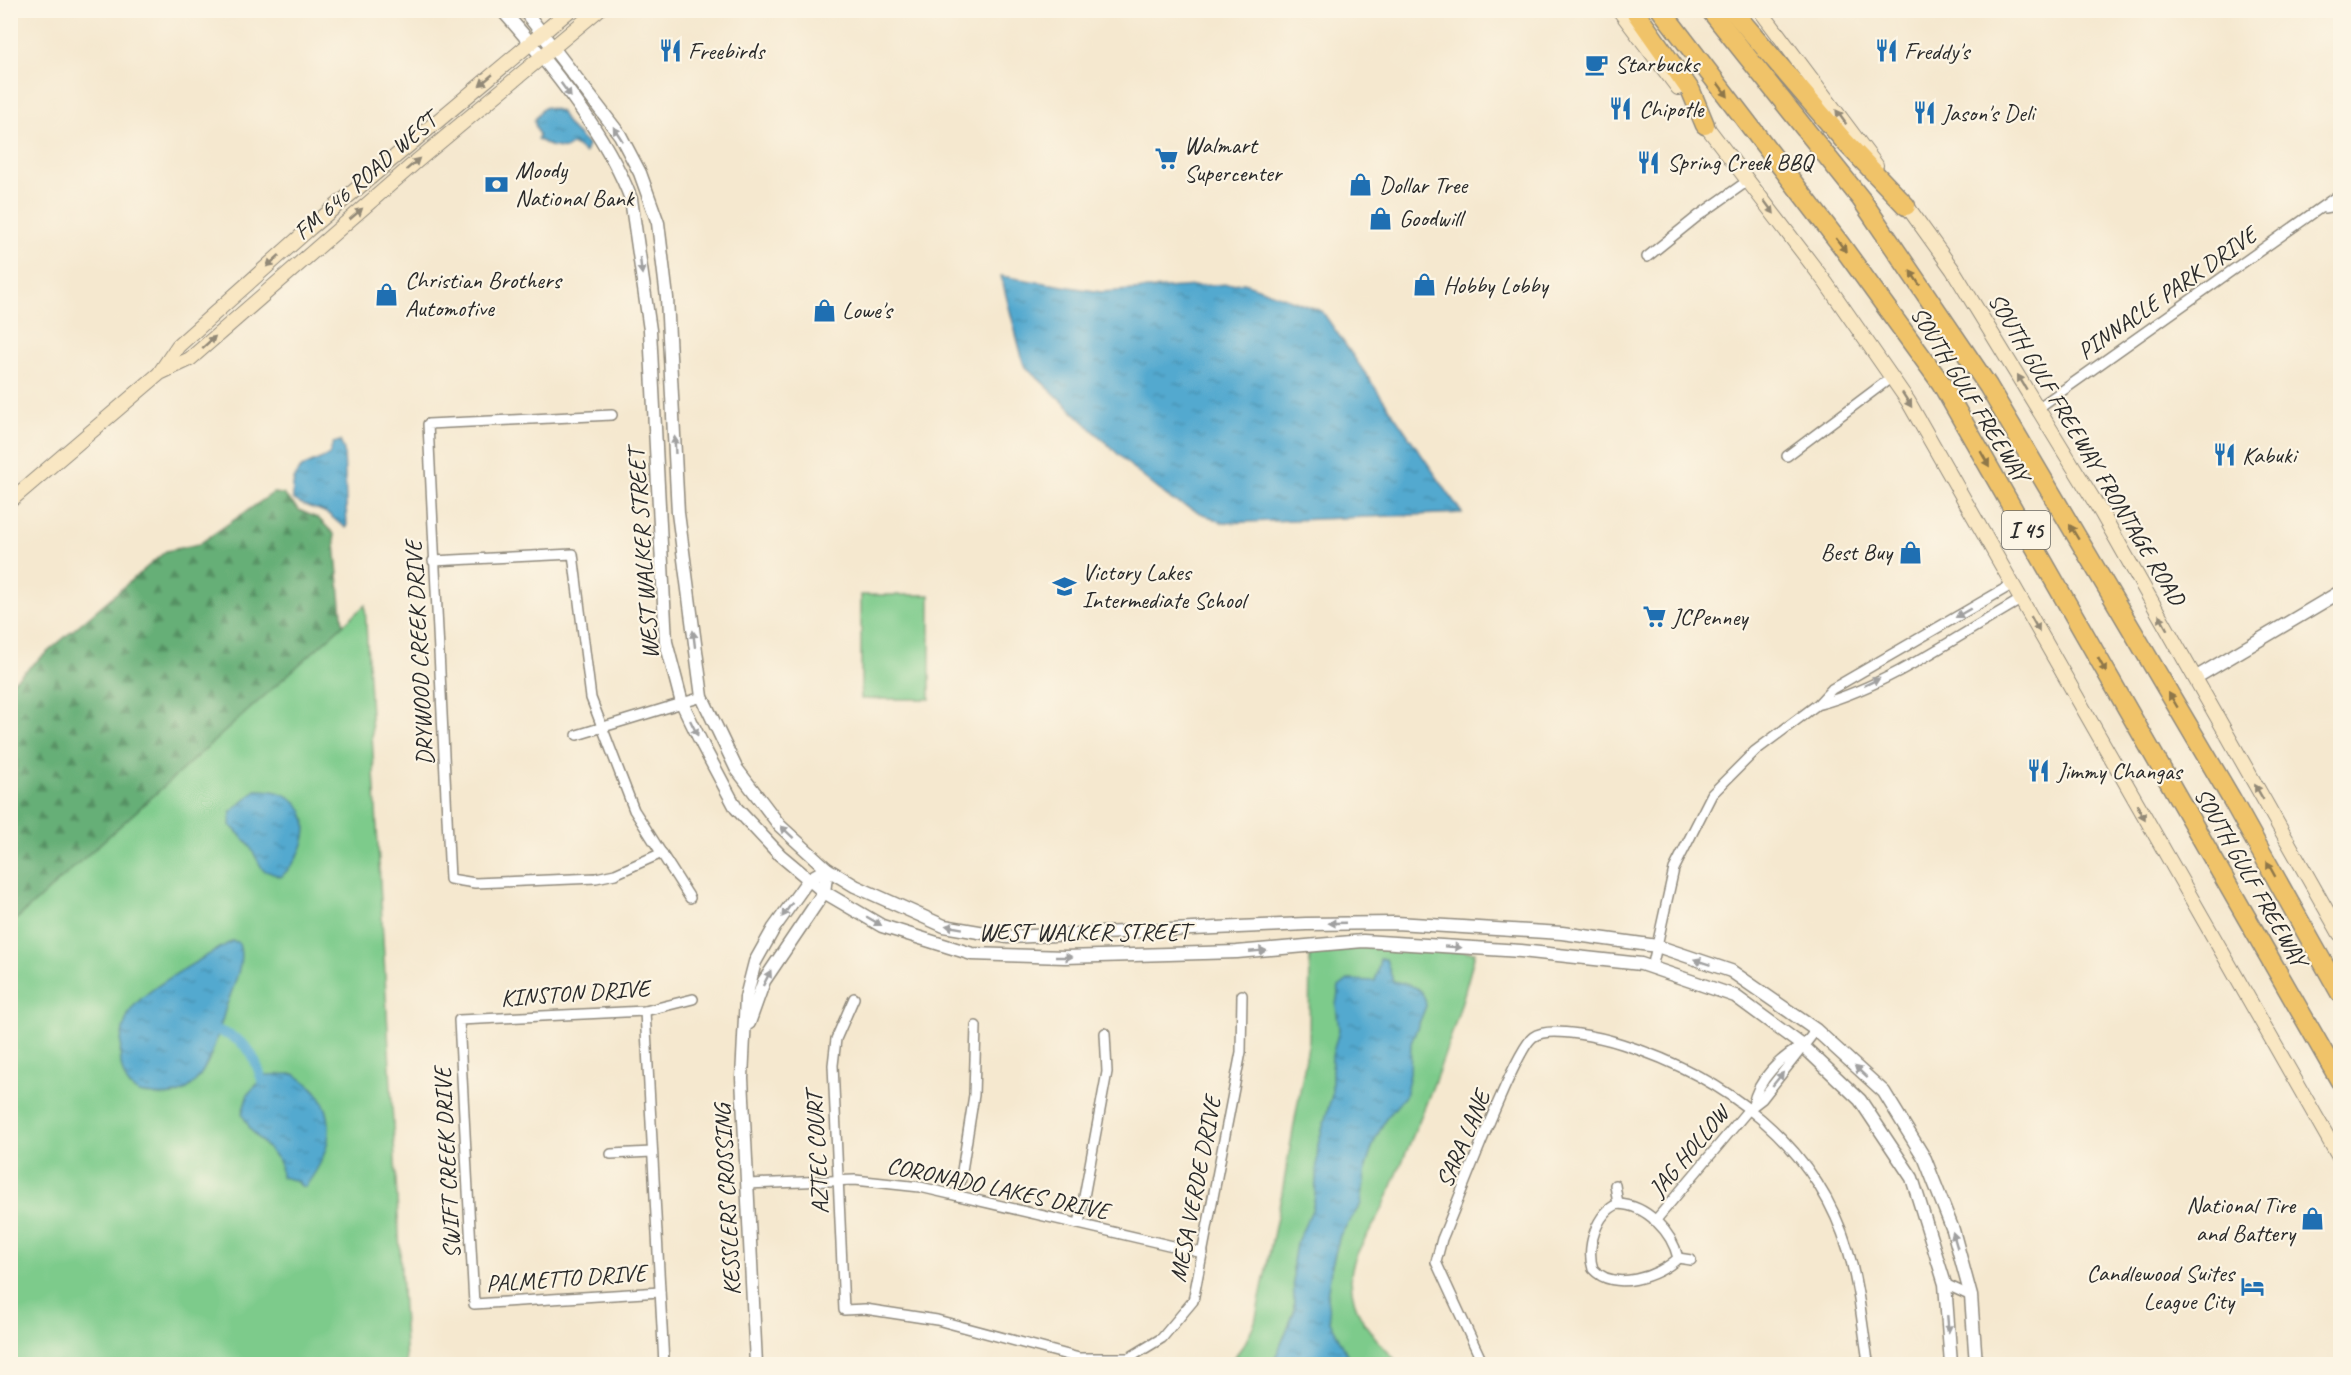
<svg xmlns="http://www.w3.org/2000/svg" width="2351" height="1375" font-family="Caveat,sans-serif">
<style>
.green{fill:#7dcb8b;stroke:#547b5b;stroke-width:1.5}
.forest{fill:url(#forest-firs);stroke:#486d51;stroke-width:1.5}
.water{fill:url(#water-ripples);stroke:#3e6a7d;stroke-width:1.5}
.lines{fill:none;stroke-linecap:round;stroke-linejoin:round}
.canal{stroke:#52a9cf;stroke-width:10}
.minor-casing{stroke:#908a7d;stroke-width:12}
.tertiary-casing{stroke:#908a7d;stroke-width:15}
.secondary-casing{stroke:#908a7d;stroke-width:16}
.motorway-casing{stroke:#908a7d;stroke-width:21}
.minor{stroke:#fff;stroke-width:9}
.tertiary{stroke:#fff;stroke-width:12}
.secondary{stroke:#f9e7c3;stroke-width:14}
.motorway{stroke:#f0c369;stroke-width:18}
.oneway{fill:#928977}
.oneway2{fill:#a0a0a0}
.oneway3{fill:#8e774a}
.labels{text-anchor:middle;stroke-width:4.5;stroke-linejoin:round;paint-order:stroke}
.shield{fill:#fcf5e5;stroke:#6a6863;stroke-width:1.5}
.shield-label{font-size:22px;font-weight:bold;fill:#2b2b2b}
.poi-label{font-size:24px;fill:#2b2b2b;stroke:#fcf5e5;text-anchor:start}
.street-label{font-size:24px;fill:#2b2b2b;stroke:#fcf5e5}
</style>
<defs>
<pattern id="forest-firs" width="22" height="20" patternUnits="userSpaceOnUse" patternTransform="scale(1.5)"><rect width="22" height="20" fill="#66af77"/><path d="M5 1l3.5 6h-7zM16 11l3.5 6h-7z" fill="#548f62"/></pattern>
<pattern id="water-ripples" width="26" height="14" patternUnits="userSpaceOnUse" patternTransform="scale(1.5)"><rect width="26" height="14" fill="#52a9cf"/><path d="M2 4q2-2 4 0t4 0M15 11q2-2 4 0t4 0" fill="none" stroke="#448aa8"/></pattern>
</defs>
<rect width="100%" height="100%" fill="#fcf5e5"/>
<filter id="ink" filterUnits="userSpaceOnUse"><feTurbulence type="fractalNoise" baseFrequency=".0167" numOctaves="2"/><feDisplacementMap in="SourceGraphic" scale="12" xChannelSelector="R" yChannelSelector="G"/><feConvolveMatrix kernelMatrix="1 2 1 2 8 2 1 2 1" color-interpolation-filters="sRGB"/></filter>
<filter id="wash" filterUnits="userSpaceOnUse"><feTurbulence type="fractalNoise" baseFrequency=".008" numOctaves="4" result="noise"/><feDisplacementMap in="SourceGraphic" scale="24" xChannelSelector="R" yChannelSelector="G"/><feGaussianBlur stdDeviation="1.35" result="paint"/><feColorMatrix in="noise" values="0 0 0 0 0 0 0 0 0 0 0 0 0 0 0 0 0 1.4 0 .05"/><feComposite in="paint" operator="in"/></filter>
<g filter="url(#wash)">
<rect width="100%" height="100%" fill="#f5e8cf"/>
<g class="green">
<rect x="861" y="595" width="69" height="104"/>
<path d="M365,605L406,1364H11L10,923Z"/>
<path d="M1360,945L1475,952C1455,1040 1419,1122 1384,1205C1375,1228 1350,1254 1351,1279C1352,1318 1375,1337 1399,1364H1229L1245,1343L1255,1322L1282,1193L1309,1040L1310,948Z"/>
</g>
<path class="forest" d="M273,493L283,494L299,510L319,519L334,534L343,625L11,924L10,787L15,782L17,760L11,753V683L166,551L199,544Z"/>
<g class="water">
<path d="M546,107L560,111L568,125L588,145L585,153L573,144L565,149L550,146L537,139L539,136L534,121L541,110Z"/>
<path d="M1001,276L1101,292L1244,283L1322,311L1462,513L1223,523L1172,500L1137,472L1024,365Z"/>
<path d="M340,441L344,450L347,527C338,525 336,519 328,514C317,507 306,509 293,499C290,464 306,467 329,455L333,443Z"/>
<path d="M256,790C317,788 318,843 281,877L263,870L248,843L230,825L231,812Z"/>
<path d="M232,941L238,942C247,960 232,989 226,1007C218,1034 209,1076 184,1091C175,1096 162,1096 153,1095C149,1094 143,1094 139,1093C113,1081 118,1030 131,1010C145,988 208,956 232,941Z"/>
<path d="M1380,959H1386L1393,981C1409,985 1425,986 1426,1006L1411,1043L1410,1074L1405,1096L1385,1120L1374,1142L1366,1167L1361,1204L1340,1235L1331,1269L1327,1297L1330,1321L1352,1364H1273L1294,1312L1293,1261L1296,1244L1312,1210L1315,1196L1318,1144L1332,1095V1056L1339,1030L1336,1005L1339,987L1348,980L1375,981Z"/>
<path d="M294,1074C343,1102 335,1148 305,1187L301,1186L298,1181L281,1177L280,1162L251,1130L242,1114L248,1094L266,1075Z"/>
</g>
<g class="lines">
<path class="canal" d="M219,1031C248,1042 253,1052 262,1080"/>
</g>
</g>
<g filter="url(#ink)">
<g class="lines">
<defs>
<g id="minor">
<path d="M2324,208L2340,205"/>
<path d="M1647,257L1698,216L1749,180"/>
<path d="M2038,408L2340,194"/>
<path d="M612,415L428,424L450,879L475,883L596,878L615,874L662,853"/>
<path d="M1787,456L1892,377"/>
<path d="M433,561L573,554L591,698L634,810L690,898"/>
<path d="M1820,704C1887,686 1961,634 2022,599"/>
<path d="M577,735L702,697"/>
<path d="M1652,968L1674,869L1712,794L1755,751L1818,704L1832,689L2013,584"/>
<path d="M854,998L836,1039L833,1065L844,1310L865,1309L937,1320L1079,1358H1129L1162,1338L1193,1301L1241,1052L1242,995"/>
<path d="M645,1011L664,1364"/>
<path d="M1753,1105C1757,1081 1781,1056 1803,1046"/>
<path d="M611,1154L652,1152"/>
<path d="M747,1184L855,1180L920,1187L1203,1253"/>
<path d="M1615,1185L1618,1204"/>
<path d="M958,1196L974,1095L976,1026"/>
<path d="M1618,1204C1647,1205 1672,1232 1678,1258C1659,1277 1613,1292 1593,1269C1586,1248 1596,1213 1618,1204Z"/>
<path d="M1655,1221L1749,1109L1762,1099L1816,1030"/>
<path d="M1079,1224L1107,1072L1105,1033"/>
<path d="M1678,1258L1691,1260"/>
<path d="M1945,1284L1971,1296"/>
<path d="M660,1292L474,1304L459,1020L645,1011L693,999"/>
<path d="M1483,1364L1436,1262L1442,1239C1456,1207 1514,1051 1533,1037C1549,1025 1604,1038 1622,1044C1724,1076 1816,1144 1848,1250C1859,1287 1862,1323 1868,1361L1854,1364"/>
</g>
<g id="tertiary">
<path d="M502,10C548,62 607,134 631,199L650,330L666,642L682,703L703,746L736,808L780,855L824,892L882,926L972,954L1065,957L1237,952L1363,941L1521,951L1641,964L1735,996L1803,1046L1860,1100L1912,1178L1945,1284L1951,1364"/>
<path d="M524,10L620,135L640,173L658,223L667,298L678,513L702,697L736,768L780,826L827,869L855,886L944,926L1008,937L1306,924L1396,923L1562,933L1657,946L1731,971L1816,1030L1884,1092L1925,1159L1953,1230L1971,1296L1976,1364"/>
<path d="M2195,678L2340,592"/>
<path d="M749,1023L764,981L824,892L827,869"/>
<path d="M756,1364L742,1078L746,997L755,962L774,928L809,879L827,869"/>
</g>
<g id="secondary">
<path d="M1619,10L1678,88"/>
<path d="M1760,10L1876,165"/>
<path d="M1700,118L1826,283L1908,401L2340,1159"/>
<path d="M1902,199L1953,270L2101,512L2340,934"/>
<path d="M161,371L178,346L310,228L570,10"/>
<path d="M10,501L160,373L190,359L417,161L598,10"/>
</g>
<g id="motorway">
<path d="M1634,10L1691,91L1705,125"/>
<path d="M1661,10L1841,245L1941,383L2340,1081"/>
<path d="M1710,10L1861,199L1988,386L2231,798L2340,993"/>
<path d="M1732,10L1845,142L1906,206"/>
</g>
</defs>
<use href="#minor" class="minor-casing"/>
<use href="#tertiary" class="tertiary-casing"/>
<use href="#secondary" class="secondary-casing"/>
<use href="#motorway" class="motorway-casing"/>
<use href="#minor" class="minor"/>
<use href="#tertiary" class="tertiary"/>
<use href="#secondary" class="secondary"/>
<use href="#motorway" class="motorway"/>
</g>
<defs><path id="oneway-solid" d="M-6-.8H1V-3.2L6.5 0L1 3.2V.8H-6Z" transform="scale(1.5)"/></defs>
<g class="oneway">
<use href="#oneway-solid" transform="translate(486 80) rotate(140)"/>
<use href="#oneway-solid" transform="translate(1841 117) rotate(-126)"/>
<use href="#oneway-solid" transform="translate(413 164) rotate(-41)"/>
<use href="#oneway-solid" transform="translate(1769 207) rotate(53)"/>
<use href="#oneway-solid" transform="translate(356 214) rotate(-41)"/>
<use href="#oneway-solid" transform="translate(273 261) rotate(138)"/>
<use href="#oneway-solid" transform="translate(209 342) rotate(-42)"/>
<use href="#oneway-solid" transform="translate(2022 382) rotate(-121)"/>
<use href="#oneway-solid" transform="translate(1907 400) rotate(57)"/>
<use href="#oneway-solid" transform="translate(2163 622) rotate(-119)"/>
<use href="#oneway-solid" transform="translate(2035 624) rotate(61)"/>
<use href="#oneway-solid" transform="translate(2259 792) rotate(-120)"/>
<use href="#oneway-solid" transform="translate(2141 812) rotate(61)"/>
</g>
<g class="oneway2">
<use href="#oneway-solid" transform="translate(566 90) rotate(54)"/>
<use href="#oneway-solid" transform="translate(618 134) rotate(-123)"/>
<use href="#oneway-solid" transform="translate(641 266) rotate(83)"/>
<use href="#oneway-solid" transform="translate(675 445) rotate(-93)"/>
<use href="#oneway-solid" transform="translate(1963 613) rotate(150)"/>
<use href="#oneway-solid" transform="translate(694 639) rotate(-97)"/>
<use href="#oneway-solid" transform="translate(1872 682) rotate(-26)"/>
<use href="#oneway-solid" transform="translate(694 728) rotate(64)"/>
<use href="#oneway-solid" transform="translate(787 832) rotate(-137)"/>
<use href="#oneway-solid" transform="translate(787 910) rotate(126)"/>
<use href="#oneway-solid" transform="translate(874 921) rotate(30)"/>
<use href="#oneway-solid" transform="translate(1337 923) rotate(178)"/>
<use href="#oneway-solid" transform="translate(954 927) rotate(-170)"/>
<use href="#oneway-solid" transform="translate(1453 947) rotate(4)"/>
<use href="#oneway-solid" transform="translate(1258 951) rotate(-5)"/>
<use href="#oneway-solid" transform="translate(1064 957)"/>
<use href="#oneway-solid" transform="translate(1702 962) rotate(-161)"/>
<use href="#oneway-solid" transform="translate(767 978) rotate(-63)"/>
<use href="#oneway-solid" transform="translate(1861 1072) rotate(-138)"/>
<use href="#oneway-solid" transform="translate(1778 1079) rotate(-51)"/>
<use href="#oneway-solid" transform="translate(1955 1240) rotate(-106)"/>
<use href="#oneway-solid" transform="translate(1948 1324) rotate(85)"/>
</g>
<g class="oneway3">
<use href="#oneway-solid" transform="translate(1723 90) rotate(53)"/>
<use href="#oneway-solid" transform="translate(1841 245) rotate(53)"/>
<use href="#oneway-solid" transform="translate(1915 278) rotate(-124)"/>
<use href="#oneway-solid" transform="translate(1985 459) rotate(60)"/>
<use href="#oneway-solid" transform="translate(2074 532) rotate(-121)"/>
<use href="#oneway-solid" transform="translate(2102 665) rotate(61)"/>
<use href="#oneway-solid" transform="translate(2173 700) rotate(-121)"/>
<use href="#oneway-solid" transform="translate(2271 869) rotate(-119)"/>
</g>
</g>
<defs>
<symbol id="restaurant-bare" viewBox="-9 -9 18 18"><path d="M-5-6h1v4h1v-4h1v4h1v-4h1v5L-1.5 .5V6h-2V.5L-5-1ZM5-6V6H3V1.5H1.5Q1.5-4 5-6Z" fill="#1f6fb2" stroke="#fcf5e5" stroke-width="2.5" paint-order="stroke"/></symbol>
<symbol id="cafe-bare" viewBox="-9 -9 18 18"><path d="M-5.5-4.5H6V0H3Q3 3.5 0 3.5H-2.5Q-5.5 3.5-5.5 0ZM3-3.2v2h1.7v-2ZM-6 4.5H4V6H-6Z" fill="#1f6fb2" stroke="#fcf5e5" stroke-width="2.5" paint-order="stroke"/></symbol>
<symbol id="supermarket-bare" viewBox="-9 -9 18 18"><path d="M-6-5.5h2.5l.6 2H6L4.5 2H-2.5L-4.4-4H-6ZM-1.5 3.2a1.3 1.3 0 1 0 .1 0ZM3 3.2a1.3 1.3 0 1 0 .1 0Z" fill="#1f6fb2" stroke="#fcf5e5" stroke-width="2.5" paint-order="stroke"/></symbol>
<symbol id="bank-bare" viewBox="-9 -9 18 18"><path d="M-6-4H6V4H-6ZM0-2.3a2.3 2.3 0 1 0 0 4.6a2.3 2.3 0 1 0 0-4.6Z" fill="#1f6fb2" stroke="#fcf5e5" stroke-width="2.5" paint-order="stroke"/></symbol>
<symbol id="shop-bare" viewBox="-9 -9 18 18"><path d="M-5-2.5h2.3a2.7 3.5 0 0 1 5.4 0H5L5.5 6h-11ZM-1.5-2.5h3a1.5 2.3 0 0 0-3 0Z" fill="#1f6fb2" stroke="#fcf5e5" stroke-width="2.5" paint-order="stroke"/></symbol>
<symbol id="school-bare" viewBox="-9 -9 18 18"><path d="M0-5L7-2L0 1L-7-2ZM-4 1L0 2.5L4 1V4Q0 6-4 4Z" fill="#1f6fb2" stroke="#fcf5e5" stroke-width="2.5" paint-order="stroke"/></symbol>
<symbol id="hotel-bare" viewBox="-9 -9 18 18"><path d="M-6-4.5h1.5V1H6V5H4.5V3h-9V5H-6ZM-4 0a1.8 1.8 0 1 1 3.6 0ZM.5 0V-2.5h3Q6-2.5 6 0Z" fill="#1f6fb2" stroke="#fcf5e5" stroke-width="2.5" paint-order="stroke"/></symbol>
</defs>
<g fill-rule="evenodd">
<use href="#restaurant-bare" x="654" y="34" width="33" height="33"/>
<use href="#restaurant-bare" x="1870" y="34" width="33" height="33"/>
<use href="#cafe-bare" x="1580" y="48" width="33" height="33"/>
<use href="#restaurant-bare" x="1604" y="92" width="33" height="33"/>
<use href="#restaurant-bare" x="1908" y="96" width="33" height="33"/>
<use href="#supermarket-bare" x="1150" y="142" width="33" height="33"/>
<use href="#restaurant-bare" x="1632" y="146" width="33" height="33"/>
<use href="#bank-bare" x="480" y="168" width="33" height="33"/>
<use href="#shop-bare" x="1344" y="168" width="33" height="33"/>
<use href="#shop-bare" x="1364" y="202" width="33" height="33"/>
<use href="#shop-bare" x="1408" y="268" width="33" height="33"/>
<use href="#shop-bare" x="370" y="278" width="33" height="33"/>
<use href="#shop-bare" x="808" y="294" width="33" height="33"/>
<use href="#restaurant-bare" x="2208" y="438" width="33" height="33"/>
<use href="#shop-bare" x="1894" y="536" width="33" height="33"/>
<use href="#school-bare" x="1048" y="570" width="33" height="33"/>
<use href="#supermarket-bare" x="1638" y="600" width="33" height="33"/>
<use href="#restaurant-bare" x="2022" y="754" width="33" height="33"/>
<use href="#shop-bare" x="2296" y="1202" width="33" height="33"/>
<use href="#hotel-bare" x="2236" y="1270" width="33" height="33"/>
</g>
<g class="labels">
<rect class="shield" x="2002" y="511" width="48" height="38" rx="4.5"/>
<g class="shield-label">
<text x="2026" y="538">I 45</text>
</g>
<g class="poi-label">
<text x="688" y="59">Freebirds</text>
<text x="1904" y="59">Freddy's</text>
<text x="1615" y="72">Starbucks</text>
<text x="1639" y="117">Chipotle</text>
<text x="1942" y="121">Jason's Deli</text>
<text x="1184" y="153">Walmart<tspan x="1184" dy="28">Supercenter</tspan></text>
<text x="1667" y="170">Spring Creek BBQ</text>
<text x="515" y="178">Moody<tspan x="515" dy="28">National Bank</tspan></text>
<text x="1379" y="193">Dollar Tree</text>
<text x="1399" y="226">Goodwill</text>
<text x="405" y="288">Christian Brothers<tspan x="405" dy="28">Automotive</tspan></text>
<text x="1443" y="293">Hobby Lobby</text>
<text x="842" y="318">Lowe's</text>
<text x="2242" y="463">Kabuki</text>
<text x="1892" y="560" text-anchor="end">Best Buy</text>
<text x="1082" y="580">Victory Lakes<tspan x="1082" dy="28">Intermediate School</tspan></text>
<text x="1672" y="625">JCPenney</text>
<text x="2057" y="779">Jimmy Changas</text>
<text x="2295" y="1213" text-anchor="end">National Tire<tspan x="2295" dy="28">and Battery</tspan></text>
<text x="2234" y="1281" text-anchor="end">Candlewood Suites<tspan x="2234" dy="28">League City</tspan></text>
</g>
<g class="street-label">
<text transform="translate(365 176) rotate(-41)" y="8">FM 646 ROAD WEST</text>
<text transform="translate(2167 293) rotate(-35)" y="8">PINNACLE PARK DRIVE</text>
<text transform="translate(1970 394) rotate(58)" y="8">SOUTH GULF FREEWAY</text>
<text transform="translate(2087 449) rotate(59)" y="8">SOUTH GULF FREEWAY FRONTAGE ROAD</text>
<text transform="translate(643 554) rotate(-94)" y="8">WEST WALKER STREET</text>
<text transform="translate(419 653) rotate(-93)" y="8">DRYWOOD CREEK DRIVE</text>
<text transform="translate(2251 877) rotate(60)" y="8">SOUTH GULF FREEWAY</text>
<text x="1084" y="940">WEST WALKER STREET</text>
<text transform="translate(575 993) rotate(-4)" y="8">KINSTON DRIVE</text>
<text transform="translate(1463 1139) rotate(-67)" y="8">SARA LANE</text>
<text transform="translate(1689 1151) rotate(-50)" y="8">JAG HOLLOW</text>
<text transform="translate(817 1153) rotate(-93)" y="8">AZTEC COURT</text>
<text transform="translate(447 1163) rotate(-93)" y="8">SWIFT CREEK DRIVE</text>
<text transform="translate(998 1188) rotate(12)" y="8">CORONADO LAKES DRIVE</text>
<text transform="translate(1195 1189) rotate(-79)" y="8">MESA VERDE DRIVE</text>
<text transform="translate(727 1200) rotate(-93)" y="8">KESSLERS CROSSING</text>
<text transform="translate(566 1278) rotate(-4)" y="8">PALMETTO DRIVE</text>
</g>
</g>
<rect width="2351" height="1375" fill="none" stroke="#fcf5e5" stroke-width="36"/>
</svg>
